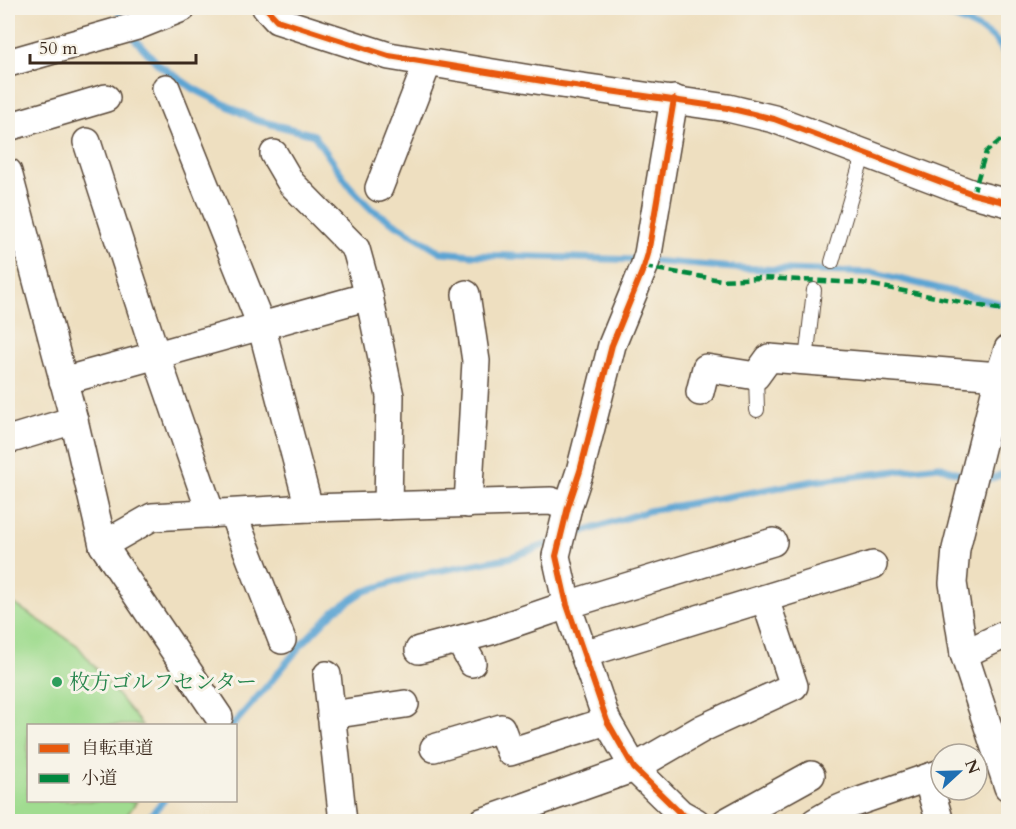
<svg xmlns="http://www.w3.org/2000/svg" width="1016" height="829" font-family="Cardo,'Noto Serif JP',serif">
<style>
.green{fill:#a0dc90;stroke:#6e8357;stroke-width:1.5}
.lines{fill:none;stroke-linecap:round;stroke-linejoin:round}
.stream{stroke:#5ba4d3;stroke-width:7}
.service-casing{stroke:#564536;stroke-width:16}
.minor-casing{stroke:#564536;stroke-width:30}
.service{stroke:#fff;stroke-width:14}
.minor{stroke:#fff;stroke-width:27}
.quiet{stroke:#00873e;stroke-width:4.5;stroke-dasharray:9 4.5;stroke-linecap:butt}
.cycleway-casing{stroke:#f7f3e8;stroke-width:10}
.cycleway{stroke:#e8590c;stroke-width:6}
.leisure-dot{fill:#2e9e5b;stroke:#f7f3e8;stroke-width:2}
.labels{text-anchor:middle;stroke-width:6;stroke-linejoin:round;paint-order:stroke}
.leisure-label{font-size:21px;fill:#27864d;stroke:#f7f3e8;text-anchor:start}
</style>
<rect width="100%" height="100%" fill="#f7f3e8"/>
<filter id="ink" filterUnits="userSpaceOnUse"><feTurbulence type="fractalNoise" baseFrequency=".0167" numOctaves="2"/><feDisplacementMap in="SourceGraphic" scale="12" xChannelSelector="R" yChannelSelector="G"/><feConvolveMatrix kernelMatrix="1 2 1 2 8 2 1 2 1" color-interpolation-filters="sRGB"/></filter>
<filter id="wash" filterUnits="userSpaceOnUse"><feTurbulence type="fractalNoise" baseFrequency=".008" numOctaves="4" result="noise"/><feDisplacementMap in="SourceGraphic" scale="24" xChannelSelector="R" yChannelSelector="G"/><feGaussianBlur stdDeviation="1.35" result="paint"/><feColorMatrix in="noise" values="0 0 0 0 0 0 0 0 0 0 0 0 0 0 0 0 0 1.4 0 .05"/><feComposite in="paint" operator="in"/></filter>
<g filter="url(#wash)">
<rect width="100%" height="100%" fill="#eedfc0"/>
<path class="green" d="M8,603L16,605L77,645L142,725L28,726V800L137,801L123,821H8Z"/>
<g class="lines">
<g class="stream">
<path d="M117,8L123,18"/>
<path d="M932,8C947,15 990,30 998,43C1003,49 1006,57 1008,64"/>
<path d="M132,36L159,65L194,89L256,120L314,135L351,188L371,209L441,252L473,255L640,260"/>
<path d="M651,261L734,268L875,273L998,303"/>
<path d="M980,481L982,482L1008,472"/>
<path d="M567,537L648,511L814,481L939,466L969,477"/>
<path d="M232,726L268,685L302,644L334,611L363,592L416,575L508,558L551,543"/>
<path d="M145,822L164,800"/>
</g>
</g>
</g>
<g filter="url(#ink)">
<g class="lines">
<defs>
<g id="service">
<path d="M832,262L864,152"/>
<path d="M806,361L814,290"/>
<path d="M756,376L757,410"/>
</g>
<g id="minor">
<path d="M266,8L277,20L389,56L561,84L728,108L774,119L973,194L1008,203"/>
<path d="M8,63L137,26L182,8"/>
<path d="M166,88L261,325L309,508"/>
<path d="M674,99L648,254L644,267L612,345L580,471L568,507L556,556L567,605L607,721L634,768L680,813L696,822"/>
<path d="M8,127L106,98"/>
<path d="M87,142L156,355L211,514"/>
<path d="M274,154L291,183L356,249L369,296L390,396L388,506"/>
<path d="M8,172L74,420L103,545L219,717"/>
<path d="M379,188L428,62"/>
<path d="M466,294L476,361L468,504"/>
<path d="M1008,349L999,376L956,549L953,583L964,654L1008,787"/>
<path d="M63,381L369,296"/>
<path d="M700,392L706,368L756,376L769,358L999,376"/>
<path d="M8,440L74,420"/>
<path d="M233,514L282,640"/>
<path d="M103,545L152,517L309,508L551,501L568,507"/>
<path d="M459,640L472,663"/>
<path d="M419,650L491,631L567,605L773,542"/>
<path d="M584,654L873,565"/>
<path d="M964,654L1008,633"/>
<path d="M327,675L343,822"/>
<path d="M331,715L405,704"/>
<path d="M434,748L501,728L510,752L607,721"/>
<path d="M927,778L940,822"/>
<path d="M482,822L634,768L703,728L794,686L765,599"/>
<path d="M726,822L811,775"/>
<path d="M815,822L834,811L848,805L941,773"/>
</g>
</defs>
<use href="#service" class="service-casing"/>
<use href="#minor" class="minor-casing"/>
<use href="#service" class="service"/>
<use href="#minor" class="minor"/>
<g class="quiet">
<path d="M973,194L986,152L1008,134"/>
<path d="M644,267L721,280L761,278L862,283L1008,311"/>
</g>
<defs>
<g id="cycleway">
<path d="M266,8L277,20L389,56L561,84L728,108L774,119L973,194L1008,203"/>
<path d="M674,99L648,254L644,267L612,345L580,471L568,507L556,556L567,605L607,721L634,768L680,813L696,822"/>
</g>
</defs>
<use href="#cycleway" class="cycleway-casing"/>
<use href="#cycleway" class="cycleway"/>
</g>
</g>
<circle class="leisure-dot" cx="57" cy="682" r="6"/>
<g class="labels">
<g class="leisure-label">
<text x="69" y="689">枚方ゴルフセンター</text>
</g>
</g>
<rect width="1016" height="829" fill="none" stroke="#f7f3e8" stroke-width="30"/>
<rect x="27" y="724" width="210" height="78" fill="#f7f3e8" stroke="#aca397" stroke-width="1.5"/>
<rect x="39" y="744" width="30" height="9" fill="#e8590c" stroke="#aca397" stroke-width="1.5"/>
<text x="81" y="754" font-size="18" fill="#3b2a1e">自転車道</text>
<rect x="39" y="774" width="30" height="9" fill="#00873e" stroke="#aca397" stroke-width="1.5"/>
<text x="81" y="784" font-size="18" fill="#3b2a1e">小道</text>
<g transform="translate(959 772) rotate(68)"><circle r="28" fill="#f7f3e8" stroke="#aca397" stroke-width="1.5"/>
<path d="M0-4.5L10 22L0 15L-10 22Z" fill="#1f6fb2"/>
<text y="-9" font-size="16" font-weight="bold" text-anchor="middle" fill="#3b2a1e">N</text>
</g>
<path d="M30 54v9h166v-9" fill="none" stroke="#3b2a1e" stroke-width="3"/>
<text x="39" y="54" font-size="18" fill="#3b2a1e" stroke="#f7f3e8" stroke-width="4.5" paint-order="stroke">50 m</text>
</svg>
